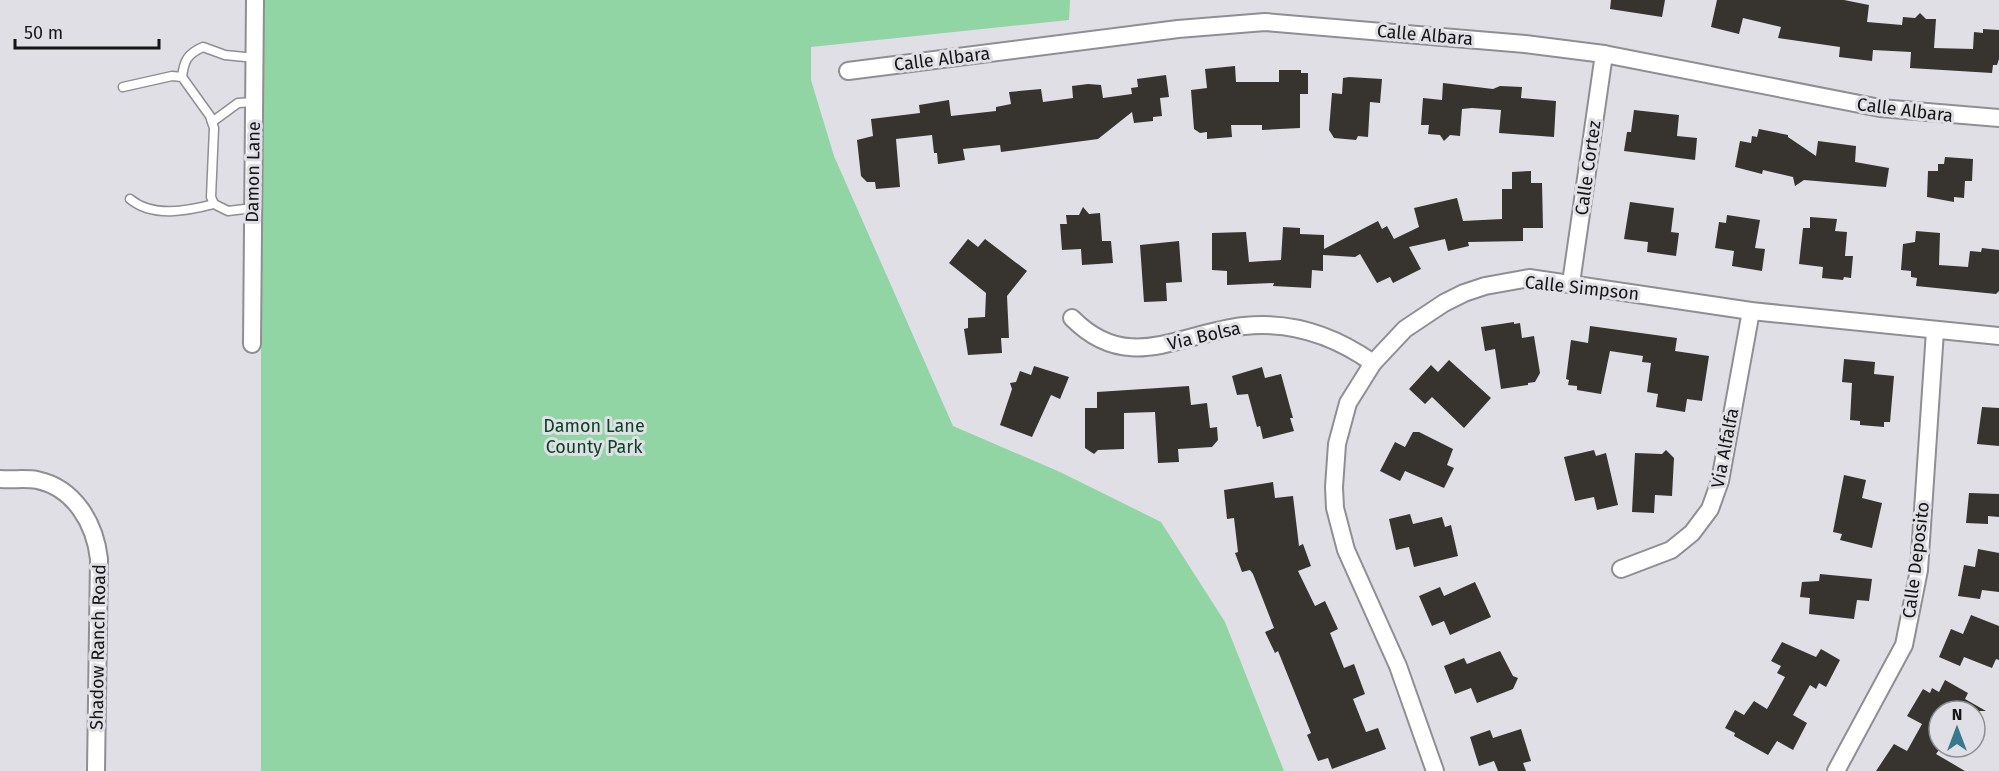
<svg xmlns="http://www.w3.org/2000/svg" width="1999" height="771" font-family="'Fira Sans',sans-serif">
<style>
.green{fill:#92d5a5}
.building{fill:#373430}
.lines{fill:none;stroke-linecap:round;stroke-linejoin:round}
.lane-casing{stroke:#8e8f94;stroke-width:11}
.street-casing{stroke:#8e8f94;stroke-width:20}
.lane{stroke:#fff;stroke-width:8}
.street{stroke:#fff;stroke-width:16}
.labels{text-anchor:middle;stroke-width:6;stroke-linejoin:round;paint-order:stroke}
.street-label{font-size:18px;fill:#151517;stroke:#dfdfe5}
.park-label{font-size:18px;fill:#074422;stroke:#dfdfe5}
</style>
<rect width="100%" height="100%" fill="#dfdfe5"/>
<path class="green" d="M264,0H1070L1069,20L811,47V80L834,156L953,426L1060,472L1161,522L1225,622L1284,771H261V65Z"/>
<g class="building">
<path d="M1611,0H1665L1662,17L1610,9Z"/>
<path d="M1717,0H1844L1869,5L1867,22L1902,25L1903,17L1915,18L1920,13L1926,19H1936L1934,48L1973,49L1974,32L1983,33V29L1999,30V59L1997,65H1993L1992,73L1910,68L1911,52L1873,50L1872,61L1839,57L1840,47L1778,38L1781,27L1743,18L1739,34L1711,27Z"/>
<path d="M1235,66L1236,82H1279V70H1301V73H1308V94H1300V128L1262,130V125H1231L1232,137L1207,139V132L1200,133L1194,129L1191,90L1207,88L1205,69Z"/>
<path d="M1166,75L1169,97L1160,98L1162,116L1153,117V121L1134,123L1132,112L1098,139L1001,152L1000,145L963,149L965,160L938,164L937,153H934L932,135L896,139L900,187L876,189L875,182H867L861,176L857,140L873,136L871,119L920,113L919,105L949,100L951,116L996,111V107L1011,104L1009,92L1041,89L1043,102L1073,98L1072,86L1088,84L1101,85L1103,98L1132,94L1131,88L1138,87L1137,79Z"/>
<path d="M1349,77L1382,79L1380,103L1370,102L1368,137L1358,136L1356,140L1334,138L1329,130L1332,93L1342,94L1343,78Z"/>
<path d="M1443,83L1493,89L1500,86L1522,87L1521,98L1556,101L1554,137L1499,133L1501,110L1472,108L1462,109L1460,136L1450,135L1444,141L1440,135L1428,134L1429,125H1421L1423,98L1442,100Z"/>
<path d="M1634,110L1679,115L1677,136L1697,138L1695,160L1624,151L1627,132H1631Z"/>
<path d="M1759,129L1788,135V137L1816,156L1818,141L1856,146L1855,162L1889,168L1886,187L1804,180L1795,186L1793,177L1763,170L1762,174L1735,167L1740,141L1751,143L1752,136L1757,137Z"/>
<path d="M1945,157L1973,159L1972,181H1965L1964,198L1954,197V202L1927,197L1928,171H1938V164H1944Z"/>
<path d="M1531,171V183H1542L1543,228H1523V241L1468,242L1469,246L1448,251L1445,239L1409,247L1421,269L1393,283L1390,277L1377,283L1360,254L1355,257L1323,255V271L1312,270L1311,288L1273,286L1274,283L1227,285V271L1212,270V233L1246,232L1249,262L1281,260L1283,227L1300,228V234L1324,235V249L1378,221L1382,229L1387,226L1394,239L1419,227L1414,208L1457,198L1463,221L1502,219V189H1512V172Z"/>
<path d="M1630,202L1674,208L1671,232L1679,233L1676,256L1647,252L1648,242L1624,239Z"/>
<path d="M1083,207L1089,214L1100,213L1102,241H1111L1113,263L1082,265L1081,249L1062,250L1060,224H1067L1066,215H1079Z"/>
<path d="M1727,215L1760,220L1755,248L1765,249L1762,271L1732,266L1734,251L1715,248L1719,222L1726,223Z"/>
<path d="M1810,217L1837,219L1835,231L1847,232L1845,256H1853L1851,278L1844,277L1843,280L1822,278L1823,267L1799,264L1803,228H1810Z"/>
<path d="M1916,231L1940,233L1939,265L1968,267L1970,251L1981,252L1982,248L1999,250V291L1996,294L1916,286L1917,278L1911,277V271L1901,270L1903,244L1915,242Z"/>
<path d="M968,239L978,247L985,239L1027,271L1007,296L1009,338H1001L1002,353L968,355L964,329L968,328V318L985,317L986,293L949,263Z"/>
<path d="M1179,241L1182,282L1166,283L1167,301L1144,302L1140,245Z"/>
<path d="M1514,322V324L1520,323L1522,338L1534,336L1540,373L1535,382L1528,383V385L1501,389L1495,349L1485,351L1481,327Z"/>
<path d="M1590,326L1677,338L1675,351L1709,356L1702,401L1687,399L1685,412L1656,407L1658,394L1647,392L1651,363L1642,362L1643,356L1610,351L1601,394L1577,390V386L1568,385L1569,380L1566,379L1571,340L1588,343Z"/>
<path d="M1844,359L1875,362L1874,374L1894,376L1890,422H1884V427L1860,425V421L1850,420L1852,383L1842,382Z"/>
<path d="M1449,360L1491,398L1464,428L1432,397L1425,404L1409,389L1431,365L1438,372Z"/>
<path d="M1034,366L1069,377L1060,399L1051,395L1032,437L1000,425L1012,389L1010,383L1016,382L1020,371L1031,375Z"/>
<path d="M1262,367L1265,378L1281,374L1293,418H1290L1294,431L1263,439L1260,426L1257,427L1248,394L1237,395L1232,376Z"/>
<path d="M1189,386L1191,405L1207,403L1210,428L1217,427L1218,440L1212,447L1178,449L1179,462L1158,463L1155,412L1124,413V449L1098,450L1094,454L1085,448V408H1097V392Z"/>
<path d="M1982,407L1999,408V446L1977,444Z"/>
<path d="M1413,432H1419L1453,449L1447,465L1454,468L1444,488L1405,471L1400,481L1380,471L1395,442L1405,447Z"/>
<path d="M1594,450L1596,456L1606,453L1618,505L1597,510L1594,497L1575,501L1564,457Z"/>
<path d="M1666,450L1674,458L1672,496L1655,495L1654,513L1632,512L1635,453L1662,454Z"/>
<path d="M1844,475L1866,480L1862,498L1882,503L1872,548L1840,540L1842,534L1833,532Z"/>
<path d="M1273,482L1275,498L1293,496L1299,546L1303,544L1311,566L1298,571L1315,606L1325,601L1338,629L1330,633L1344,668L1354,664L1365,694L1353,699L1366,732L1378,728L1386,749L1332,769L1328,758L1318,761L1307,735L1311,733L1278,651L1275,653L1265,632L1274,628L1253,574L1250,570L1242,572L1235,553L1238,552L1234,518L1227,519L1224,490Z"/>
<path d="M1969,493L1999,494V517L1988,516V524L1966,523Z"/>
<path d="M1410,514L1413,524L1442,517L1445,527L1451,525L1458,556L1414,567L1409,547L1396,550L1389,519Z"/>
<path d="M1978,549L1999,553V592L1982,590L1980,599L1958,596L1964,565L1975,567Z"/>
<path d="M1820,574L1872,579L1869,601L1857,600L1854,619L1809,614L1810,598L1800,597L1802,582L1819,581Z"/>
<path d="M1475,582L1491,617L1450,635L1444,621L1432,626L1419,596L1440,587L1444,596Z"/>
<path d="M1971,615L1999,626V660L1996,659L1992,668L1964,657L1960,666L1939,657L1951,629L1963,634Z"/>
<path d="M1782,642L1816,657L1821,649L1840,660L1826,687L1819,683L1816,689L1810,685L1793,715L1807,723L1793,750L1777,741L1768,755L1734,736L1735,733L1725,728L1735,710L1744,715L1754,701L1767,709L1785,677L1777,673L1781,666L1771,661Z"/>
<path d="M1500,651L1513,676L1518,678L1513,689L1477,703L1471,688L1455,694L1444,666L1464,658L1467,664Z"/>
<path d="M1945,680L1968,693L1965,699L1986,711H1939V750L1936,754L1965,771H1876L1894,744L1907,751L1922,724L1907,716L1923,689L1930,693L1932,688L1939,692Z"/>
<path d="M1521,729L1531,761L1523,763L1526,771H1498L1494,761L1479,766L1470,737L1490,730L1493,738Z"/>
</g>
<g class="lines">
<defs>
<g id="lane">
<path d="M182,77C184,61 187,54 203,47L225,55L255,58"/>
<path d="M123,87L172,76L182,77L210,116L214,128L211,197L214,204L228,211L253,208"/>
<path d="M212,122L238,103L254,102"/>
<path d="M130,199C153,218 187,211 214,204"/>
</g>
<g id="street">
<path d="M848,71L1178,29L1265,22L1525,44L1604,54L1880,108L1999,118"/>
<path d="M1571,283L1604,54"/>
<path d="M1072,318C1128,375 1179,333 1244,326C1291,321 1335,336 1373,363"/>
<path d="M252,344L255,0"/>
<path d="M0,479C12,480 26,478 37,480C75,488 95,524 99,559L96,771"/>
<path d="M1621,569L1671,550L1692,533L1710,509L1720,481L1751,311"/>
<path d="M1435,771L1398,666L1346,550L1335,508L1334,487L1337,444L1348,403L1373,363L1405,329L1444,303L1464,293L1485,286L1529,278L1751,311L1999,336"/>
<path d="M1836,771L1904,645L1919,570L1935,331"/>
</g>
</defs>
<use href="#lane" class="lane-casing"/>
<use href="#street" class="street-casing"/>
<use href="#lane" class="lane"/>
<use href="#street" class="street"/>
</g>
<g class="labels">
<g class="street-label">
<text transform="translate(1425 35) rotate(5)" y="6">Calle Albara</text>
<text transform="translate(942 59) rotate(-7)" y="6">Calle Albara</text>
<text transform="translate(1905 110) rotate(7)" y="6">Calle Albara</text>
<text transform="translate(1588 168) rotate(-82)" y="6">Calle Cortez</text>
<text transform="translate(253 172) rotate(-89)" y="6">Damon Lane</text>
<text transform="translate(1582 288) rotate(6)" y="6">Calle Simpson</text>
<text transform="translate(1204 336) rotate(-13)" y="6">Via Bolsa</text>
<text transform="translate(1725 448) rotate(-79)" y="6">Via Alfalfa</text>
<text transform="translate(1916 560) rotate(-83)" y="6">Calle Deposito</text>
<text transform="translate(98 647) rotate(-89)" y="6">Shadow Ranch Road</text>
</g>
<g class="park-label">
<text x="594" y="432">Damon Lane<tspan x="594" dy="21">County Park</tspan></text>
</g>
</g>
<g transform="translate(1957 729)"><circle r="28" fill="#dfdfe5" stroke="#8e8e93" stroke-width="1.5"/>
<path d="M0-4.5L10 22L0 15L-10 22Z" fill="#38788c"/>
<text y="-9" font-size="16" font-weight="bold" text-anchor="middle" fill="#151517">N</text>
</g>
<path d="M15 39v9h144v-9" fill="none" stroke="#151517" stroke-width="3"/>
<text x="24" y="39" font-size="18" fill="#151517" stroke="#dfdfe5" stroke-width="4.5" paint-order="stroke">50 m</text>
</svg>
